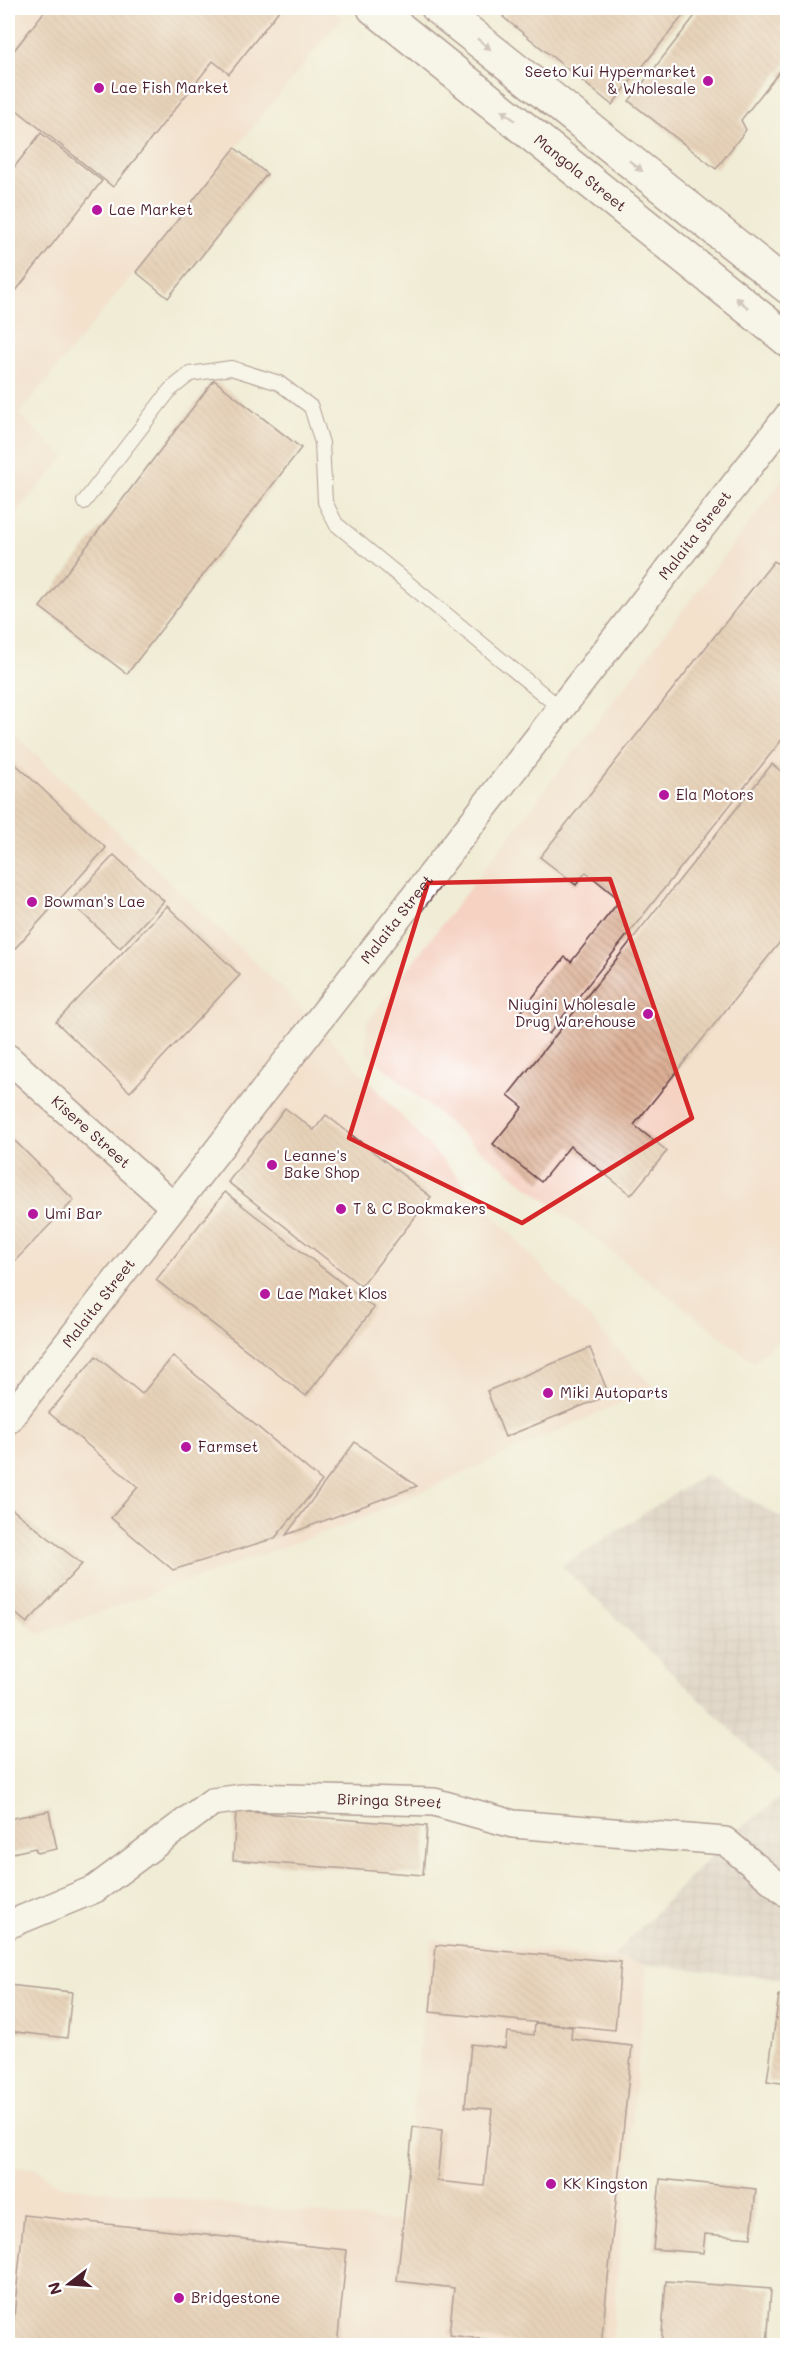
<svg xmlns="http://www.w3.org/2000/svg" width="795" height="2353" font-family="Mali,sans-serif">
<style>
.built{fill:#f5d2c2}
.industrial{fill:url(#industrial-grid)}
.building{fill:url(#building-back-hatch)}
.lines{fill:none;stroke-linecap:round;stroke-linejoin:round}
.service-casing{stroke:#633e44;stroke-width:16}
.minor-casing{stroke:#633e44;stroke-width:30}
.secondary-casing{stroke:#633e44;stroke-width:36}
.service{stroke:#fff;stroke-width:14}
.minor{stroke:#fff;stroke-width:27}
.secondary{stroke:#fff;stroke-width:33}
.oneway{fill:#ae9aa0}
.marked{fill:none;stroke:#d62828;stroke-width:4.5;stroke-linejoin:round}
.poi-dot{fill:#b5179e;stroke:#fff;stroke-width:2}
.labels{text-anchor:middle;stroke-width:4.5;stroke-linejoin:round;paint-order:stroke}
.poi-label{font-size:15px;fill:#4a1f2b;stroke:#fff;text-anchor:start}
.street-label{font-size:15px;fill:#4a1f2b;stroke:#fff}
</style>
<defs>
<pattern id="industrial-grid" width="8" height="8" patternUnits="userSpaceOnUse" patternTransform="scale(1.5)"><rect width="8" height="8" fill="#d1bfbd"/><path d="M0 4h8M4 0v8" fill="none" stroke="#b5a4a3"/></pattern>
<pattern id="building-back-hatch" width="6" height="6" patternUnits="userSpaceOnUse" patternTransform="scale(1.5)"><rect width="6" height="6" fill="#dcb095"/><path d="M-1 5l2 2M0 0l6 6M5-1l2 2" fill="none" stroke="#b48f7a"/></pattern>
</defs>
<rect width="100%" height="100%" fill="#fff"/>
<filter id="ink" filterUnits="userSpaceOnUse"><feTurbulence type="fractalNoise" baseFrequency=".0167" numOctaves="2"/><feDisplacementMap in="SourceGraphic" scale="12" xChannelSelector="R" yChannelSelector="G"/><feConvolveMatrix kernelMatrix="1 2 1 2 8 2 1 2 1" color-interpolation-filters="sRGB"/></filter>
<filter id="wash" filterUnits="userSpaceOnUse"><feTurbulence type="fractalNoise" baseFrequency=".008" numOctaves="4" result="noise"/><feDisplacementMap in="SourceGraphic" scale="24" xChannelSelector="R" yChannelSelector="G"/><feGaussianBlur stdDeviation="1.35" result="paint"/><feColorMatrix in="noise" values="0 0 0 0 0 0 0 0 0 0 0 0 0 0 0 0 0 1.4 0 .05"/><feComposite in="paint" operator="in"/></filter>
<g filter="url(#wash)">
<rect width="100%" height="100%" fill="#f0ecd5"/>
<g class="built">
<path d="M23,8H328L342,18L19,414L65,458L8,521V26Z"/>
<path d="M787,474V1331L754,1362L474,1145L366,1052L367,1022Z"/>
<path d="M8,728L288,994L654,1388L358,1520L39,1634L8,1607Z"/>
<path d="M432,1939L612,1957L647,1965L611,2345L8,2346V2166L37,2169L60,2186L399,2222Z"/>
</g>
<g class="industrial">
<path d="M705,1474L787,1521V1784L562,1566Z"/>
<path d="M787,1792V1979L647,1965L612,1957L725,1841Z"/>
</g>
<g id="blocks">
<g class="building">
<path d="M47,8H278L280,9L229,74L213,61L113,187L8,103V58Z"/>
<path d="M511,8H689L612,105L503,17Z"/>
<path d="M701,8H788V61L741,120L746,130L716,169L629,101Z"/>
<path d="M788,65V82L780,75Z"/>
<path d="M41,133L102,181L8,301V175Z"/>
<path d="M235,148L267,174L168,298L136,272Z"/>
<path d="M214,380L301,448L127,674L40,607Z"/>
<path d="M774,561L788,572V732L549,1034L521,1012L565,957L571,962L620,900L586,872L576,885L540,857Z"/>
<path d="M8,757L106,848L8,956Z"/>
<path d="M772,764L788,777V932L634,1125L667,1151L631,1195L570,1146L541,1182L493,1144L523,1107L508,1095Z"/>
<path d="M114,855L164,901L120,948L70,902Z"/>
<path d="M167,906L240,975L130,1092L56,1022Z"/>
<path d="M285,1108L314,1130L326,1115L431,1197L361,1286L228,1182Z"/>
<path d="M8,1134L74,1200L8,1268Z"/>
<path d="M225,1192L374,1308L306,1396L156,1280Z"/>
<path d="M590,1348L609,1395L505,1437L487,1391Z"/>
<path d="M96,1356L142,1394L173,1356L322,1481L275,1538L173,1570L111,1518L138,1487L49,1413Z"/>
<path d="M355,1442L417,1486L286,1535Z"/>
<path d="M8,1506L82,1564L27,1623L8,1607Z"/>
<path d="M49,1811L57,1849L37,1853L35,1848L8,1854V1819Z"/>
<path d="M236,1811L427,1826L423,1875L233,1860Z"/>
<path d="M436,1945L621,1962L615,2030L430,2012Z"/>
<path d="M8,1985L72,1992L67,2038L8,2031Z"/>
<path d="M779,1995L788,1996V2084L767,2081Z"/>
<path d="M535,2023L572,2027L571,2039L632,2046L601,2346H542L449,2335L454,2288L397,2281L413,2127L442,2130L437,2181L484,2186L492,2109L465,2107L471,2044L505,2048L507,2032L534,2035Z"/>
<path d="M660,2179L756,2189L751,2238L705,2234L703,2253L653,2249Z"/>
<path d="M24,2215L347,2250L337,2346H11Z"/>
<path d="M666,2281L771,2289L767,2346H661Z"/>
</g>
</g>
</g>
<g filter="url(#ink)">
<use href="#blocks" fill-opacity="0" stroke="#633e44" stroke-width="1.5"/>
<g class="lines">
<defs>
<path id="service" d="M84,502L170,390L190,374L231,368L279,383L311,407L322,443L325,502L336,524L560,708"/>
<g id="minor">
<path id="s1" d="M8,1058L173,1206"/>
<path id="s2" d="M8,1420L788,416"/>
<path id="s3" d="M8,1925L95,1889L212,1802L250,1797L434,1802L513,1824L725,1841L788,1894"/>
</g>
<g id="secondary">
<path id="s4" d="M374,8L788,340"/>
<path d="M438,8L788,287"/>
</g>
</defs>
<use href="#service" class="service-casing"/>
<use href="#minor" class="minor-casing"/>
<use href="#secondary" class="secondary-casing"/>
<use href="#service" class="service"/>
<use href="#minor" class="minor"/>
<use href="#secondary" class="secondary"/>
</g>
<defs><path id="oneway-solid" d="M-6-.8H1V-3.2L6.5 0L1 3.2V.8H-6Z" transform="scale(1.5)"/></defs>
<g class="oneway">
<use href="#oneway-solid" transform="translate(484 44) rotate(39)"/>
<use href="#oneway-solid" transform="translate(508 115) rotate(-141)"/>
<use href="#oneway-solid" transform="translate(636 166) rotate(39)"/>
<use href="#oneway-solid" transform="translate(742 303) rotate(-141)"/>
</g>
</g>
<path d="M0 0H795V2353H0ZM610,879L692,1118L522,1223L349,1138L428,883Z" fill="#f0ecd5" fill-opacity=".55" fill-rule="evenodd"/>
<path class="marked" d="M610,879L692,1118L522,1223L349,1138L428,883Z"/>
<g class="poi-dot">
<circle cx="708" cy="81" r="6"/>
<circle cx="99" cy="88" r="6"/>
<circle cx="97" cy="210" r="6"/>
<circle cx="664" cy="795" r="6"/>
<circle cx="32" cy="902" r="6"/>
<circle cx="648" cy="1014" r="6"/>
<circle cx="272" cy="1165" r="6"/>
<circle cx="341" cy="1209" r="6"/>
<circle cx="33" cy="1214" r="6"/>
<circle cx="265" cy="1294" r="6"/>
<circle cx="548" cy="1393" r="6"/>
<circle cx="186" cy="1447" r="6"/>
<circle cx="551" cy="2184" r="6"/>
<circle cx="179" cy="2298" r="6"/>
</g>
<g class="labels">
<g class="poi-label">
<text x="696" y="77" text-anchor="end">Seeto Kui Hypermarket<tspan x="696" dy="17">&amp; Wholesale</tspan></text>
<text x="111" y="93">Lae Fish Market</text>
<text x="109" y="215">Lae Market</text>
<text x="676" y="800">Ela Motors</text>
<text x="44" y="907">Bowman's Lae</text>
<text x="636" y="1010" text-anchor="end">Niugini Wholesale<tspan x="636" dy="17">Drug Warehouse</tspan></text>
<text x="284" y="1161">Leanne's<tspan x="284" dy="17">Bake Shop</tspan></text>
<text x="353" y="1214">T &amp; C Bookmakers</text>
<text x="45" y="1219">Umi Bar</text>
<text x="277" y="1299">Lae Maket Klos</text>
<text x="560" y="1398">Miki Autoparts</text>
<text x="198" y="1452">Farmset</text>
<text x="563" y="2189">KK Kingston</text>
<text x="191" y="2303">Bridgestone</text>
</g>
<g class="street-label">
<text dy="5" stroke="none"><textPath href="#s4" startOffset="264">Mangola Street</textPath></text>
<text dy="5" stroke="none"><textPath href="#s2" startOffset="1120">Malaita Street</textPath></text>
<text dy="5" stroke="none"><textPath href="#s2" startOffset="634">Malaita Street</textPath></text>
<text dy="5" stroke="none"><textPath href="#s1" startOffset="111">Kisere Street</textPath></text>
<text dy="5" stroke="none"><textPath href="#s2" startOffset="148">Malaita Street</textPath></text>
<text dy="5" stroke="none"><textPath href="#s3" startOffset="418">Biringa Street</textPath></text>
</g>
</g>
<rect width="795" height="2353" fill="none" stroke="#fff" stroke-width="30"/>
<g transform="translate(69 2284) rotate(253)" stroke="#ffffff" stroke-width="4.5" paint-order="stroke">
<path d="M0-4.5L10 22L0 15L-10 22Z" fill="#4a1f2b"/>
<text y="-9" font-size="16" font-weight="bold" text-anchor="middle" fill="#4a1f2b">N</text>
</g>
</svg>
